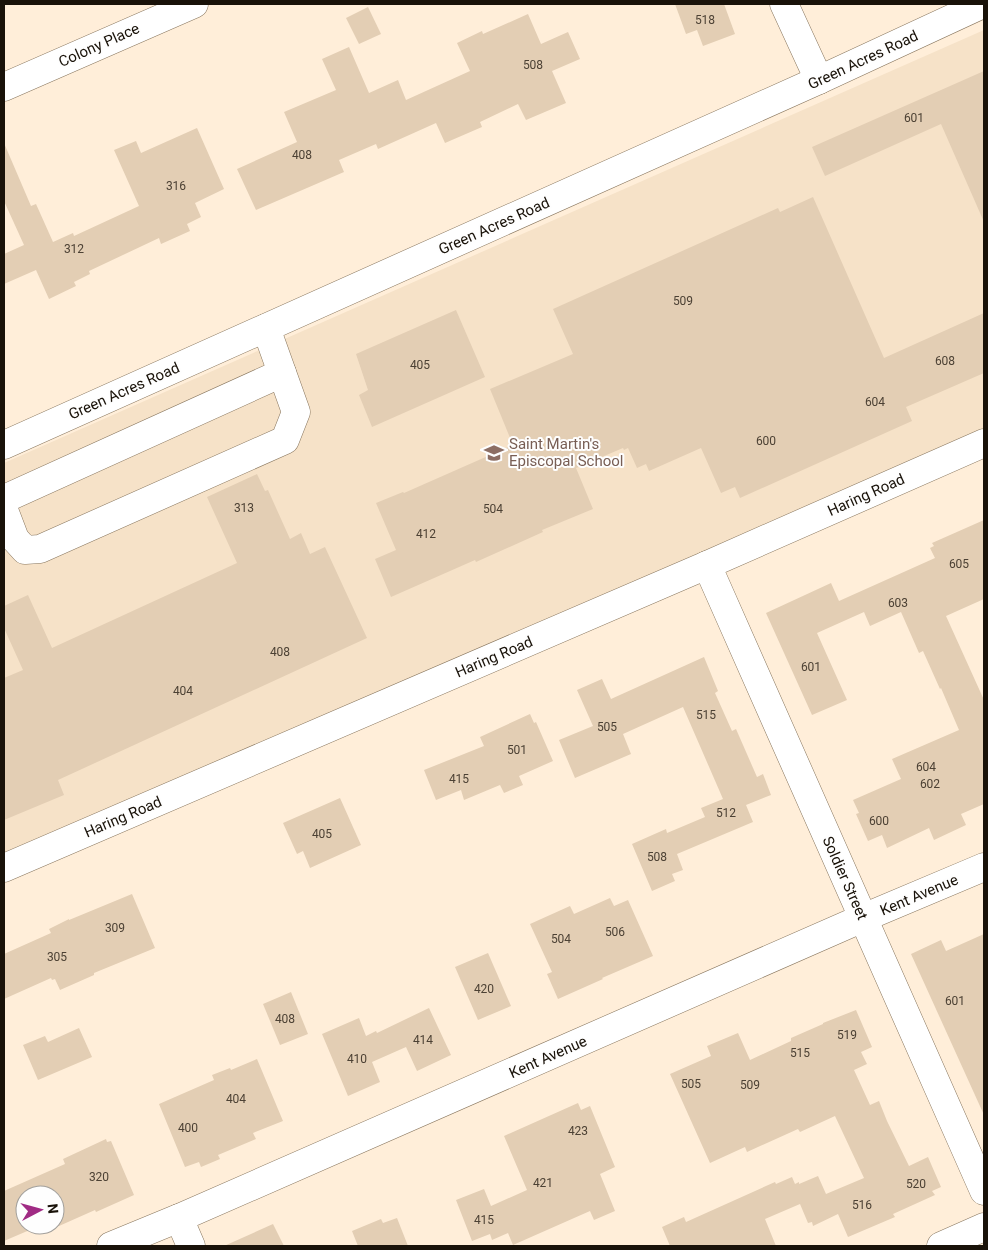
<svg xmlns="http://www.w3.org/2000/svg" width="988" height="1250" font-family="Roboto,sans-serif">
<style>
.built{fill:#f6e2c8}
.building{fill:#e3ceb4}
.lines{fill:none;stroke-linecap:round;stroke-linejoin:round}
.minor-casing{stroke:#88765e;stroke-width:29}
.minor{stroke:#fff;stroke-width:28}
.labels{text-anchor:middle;stroke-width:4;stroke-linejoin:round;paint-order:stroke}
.number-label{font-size:12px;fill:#4c4134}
.street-label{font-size:15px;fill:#191209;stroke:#fefefe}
.education-label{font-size:15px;fill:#785e54;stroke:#fefefe;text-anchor:start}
</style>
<rect width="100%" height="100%" fill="#ffeed9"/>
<path class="built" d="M984,30V444L4,862V463Z"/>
<g class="building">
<path d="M675,4H724L735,34L703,46L697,30L686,34Z"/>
<path d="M368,7L381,34L359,44L346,18Z"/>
<path d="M528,14L541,44L568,32L580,59L552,71L566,103L526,120L518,104L480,122L482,127L445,143L436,123L378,149L376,144L339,160L344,172L256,210L237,169L297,142L284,112L336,90L322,59L349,47L369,93L398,80L406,100L470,71L457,43L482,31L483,34Z"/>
<path d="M984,71V222L941,124L825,176L812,147Z"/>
<path d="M197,128L224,189L195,203L201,217L187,224L190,231L161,244L159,238L89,271L90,274L74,282L76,286L49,299L36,270L4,284V254L24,245L4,201V143L31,206L36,204L53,242L73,233L74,236L139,206L114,150L136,141L141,153Z"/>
<path d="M813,197L884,358L984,313V373L906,407L912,421L740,498L735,487L721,493L701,448L649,471L646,464L637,468L628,448L624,450L623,448L576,468L593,509L542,530L543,532L476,562L475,560L391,597L375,559L396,550L376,503L403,492L404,493L513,445L490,389L573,354L553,309L778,208L780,212Z"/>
<path d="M456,310L485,377L372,427L359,395L368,390L356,354Z"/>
<path d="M257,474L265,491L268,490L290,539L301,533L310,554L325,547L367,638L58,780L64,795L4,820V678L23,670L4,628V606L28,595L52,648L237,563L207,497Z"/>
<path d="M984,520V599L946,616L984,700V804L961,814L966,825L934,840L929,828L887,848L882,835L868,841L856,814L859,813L853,800L901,779L892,759L959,730L941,688L940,689L923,651L919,653L901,612L870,626L864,612L817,633L847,700L812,715L766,613L831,583L839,601L935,558L930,548L934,546L932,543Z"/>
<path d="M704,657L718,691L715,693L732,731L736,729L757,777L763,774L771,795L746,805L753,822L677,854L683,870L672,874L675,881L652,891L632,844L666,829L667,833L705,817L701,808L723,799L683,707L623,734L631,754L575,778L559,740L593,726L577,690L602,679L611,699Z"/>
<path d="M530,714L534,723L536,722L553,761L519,776L523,785L504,793L500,785L464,800L461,790L436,800L424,770L484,746L480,737Z"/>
<path d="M340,798L361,845L310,868L303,851L297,854L283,823Z"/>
<path d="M132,894L155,948L94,973V975L60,990L55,979L52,980L51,978L4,999V954L51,933L49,929L69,919V920Z"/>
<path d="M610,898L614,906L628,900L653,956L602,978L603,979L558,999L547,974L552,972L530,924L570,906L574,914Z"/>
<path d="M984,934V1115L911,954L941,940L946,951Z"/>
<path d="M488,953L511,1006L478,1020L455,967Z"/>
<path d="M291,992L308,1034L280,1045L263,1004Z"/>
<path d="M429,1008L451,1055L417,1071L406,1047L372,1062L380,1082L348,1096L322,1034L359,1018L366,1036L376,1031L377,1033Z"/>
<path d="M856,1010L872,1047L861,1052L867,1064L854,1070L870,1105L879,1101L887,1121L909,1166L928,1157L941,1187L932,1191L935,1195L893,1214L895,1217L848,1237L838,1214L813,1226L812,1222L808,1223L800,1204L765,1219L776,1246H670L662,1227L684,1217L686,1222L775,1182L776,1184L792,1177L795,1184L799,1182V1184L818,1176L826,1194L864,1178L835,1116L800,1132L798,1129L747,1152L745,1147L710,1163L670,1074L711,1056L707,1046L738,1033L750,1060L791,1041V1038L823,1024V1023Z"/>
<path d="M79,1028L92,1057L38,1080L23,1045L45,1036L48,1042Z"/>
<path d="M257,1059L283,1121L253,1133L256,1139L218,1155L220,1159L201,1167L199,1162L185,1167L159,1104L214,1080L212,1075L230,1068L231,1070Z"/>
<path d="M578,1103L581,1110L590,1106L615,1167L600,1174L615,1211L594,1220L590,1211L513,1245L508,1233L492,1240L490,1234L472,1241L456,1200L484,1189L491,1206L527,1190L504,1136Z"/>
<path d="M106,1139L107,1142L111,1141L134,1195L96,1212L95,1210L59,1226L56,1221H55V1195H25V1225H46L33,1231L32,1229L4,1241V1191L65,1164L63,1159Z"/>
<path d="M397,1218L408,1246H358L352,1231L381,1219L383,1223Z"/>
<path d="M273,1224L284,1246H224Z"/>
</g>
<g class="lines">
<defs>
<g id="minor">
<path d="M784,4L819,80"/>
<path d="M4,87L194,4"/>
<path d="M4,445L819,80L983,4"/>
<path d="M4,499L282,373"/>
<path d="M4,510L15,539L25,550L40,549L285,440L296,412L266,328"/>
<path d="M707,565L984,1191"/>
<path d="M4,868L707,565L984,443"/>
<path d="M179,1218L191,1246"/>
<path d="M111,1246L179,1218L863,918L984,867"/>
<path d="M941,1246L984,1227"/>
</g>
</defs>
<use href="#minor" class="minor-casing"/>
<use href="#minor" class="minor"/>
</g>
<defs>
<symbol id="school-bare" viewBox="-9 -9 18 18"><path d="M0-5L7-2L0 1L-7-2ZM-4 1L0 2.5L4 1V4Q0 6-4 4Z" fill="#8d6e63" stroke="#fefefe" stroke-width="2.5" paint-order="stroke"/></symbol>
</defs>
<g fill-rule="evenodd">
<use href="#school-bare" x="480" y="439" width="28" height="28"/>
</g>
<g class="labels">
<g class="number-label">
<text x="705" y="24">518</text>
<text x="533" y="69">508</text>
<text x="914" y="122">601</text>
<text x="302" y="159">408</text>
<text x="176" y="190">316</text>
<text x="74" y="253">312</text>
<text x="683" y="305">509</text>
<text x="945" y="365">608</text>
<text x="420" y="369">405</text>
<text x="875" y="406">604</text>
<text x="766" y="445">600</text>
<text x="244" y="512">313</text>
<text x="493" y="513">504</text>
<text x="426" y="538">412</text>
<text x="959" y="568">605</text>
<text x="898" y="607">603</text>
<text x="280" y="656">408</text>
<text x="811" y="671">601</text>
<text x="183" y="695">404</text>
<text x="706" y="719">515</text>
<text x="607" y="731">505</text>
<text x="517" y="754">501</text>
<text x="926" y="771">604</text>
<text x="459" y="783">415</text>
<text x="930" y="788">602</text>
<text x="726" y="817">512</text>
<text x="879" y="825">600</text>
<text x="322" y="838">405</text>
<text x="657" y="861">508</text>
<text x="115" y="932">309</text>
<text x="615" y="936">506</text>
<text x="561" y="943">504</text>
<text x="57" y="961">305</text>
<text x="484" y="993">420</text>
<text x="955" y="1005">601</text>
<text x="285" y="1023">408</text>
<text x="847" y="1039">519</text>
<text x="423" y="1044">414</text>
<text x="800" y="1057">515</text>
<text x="357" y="1063">410</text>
<text x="691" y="1088">505</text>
<text x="750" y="1089">509</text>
<text x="236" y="1103">404</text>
<text x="188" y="1132">400</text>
<text x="578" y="1135">423</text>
<text x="99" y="1181">320</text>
<text x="543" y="1187">421</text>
<text x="916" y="1188">520</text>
<text x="862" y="1209">516</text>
<text x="484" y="1224">415</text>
</g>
<g class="street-label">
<text transform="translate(99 45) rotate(-24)" y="5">Colony Place</text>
<text transform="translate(863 60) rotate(-25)" y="5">Green Acres Road</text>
<text transform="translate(494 226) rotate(-24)" y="5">Green Acres Road</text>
<text transform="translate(124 391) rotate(-24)" y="5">Green Acres Road</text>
<text transform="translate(866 495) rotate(-24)" y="5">Haring Road</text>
<text transform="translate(494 657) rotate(-23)" y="5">Haring Road</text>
<text transform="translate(123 817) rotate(-23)" y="5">Haring Road</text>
<text transform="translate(845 878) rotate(66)" y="5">Soldier Street</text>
<text transform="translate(919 895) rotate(-23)" y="5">Kent Avenue</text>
<text transform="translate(548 1057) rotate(-24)" y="5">Kent Avenue</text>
</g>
<g class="education-label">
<text x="509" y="449">Saint Martin's<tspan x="509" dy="17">Episcopal School</tspan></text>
</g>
</g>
<rect width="988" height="1250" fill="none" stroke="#191209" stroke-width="10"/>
<g transform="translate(40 1210) rotate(84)"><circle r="24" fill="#fefefe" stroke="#a2a09c"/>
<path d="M0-4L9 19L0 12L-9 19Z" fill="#a02b84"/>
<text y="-8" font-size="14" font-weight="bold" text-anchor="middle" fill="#191209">N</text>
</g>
</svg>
